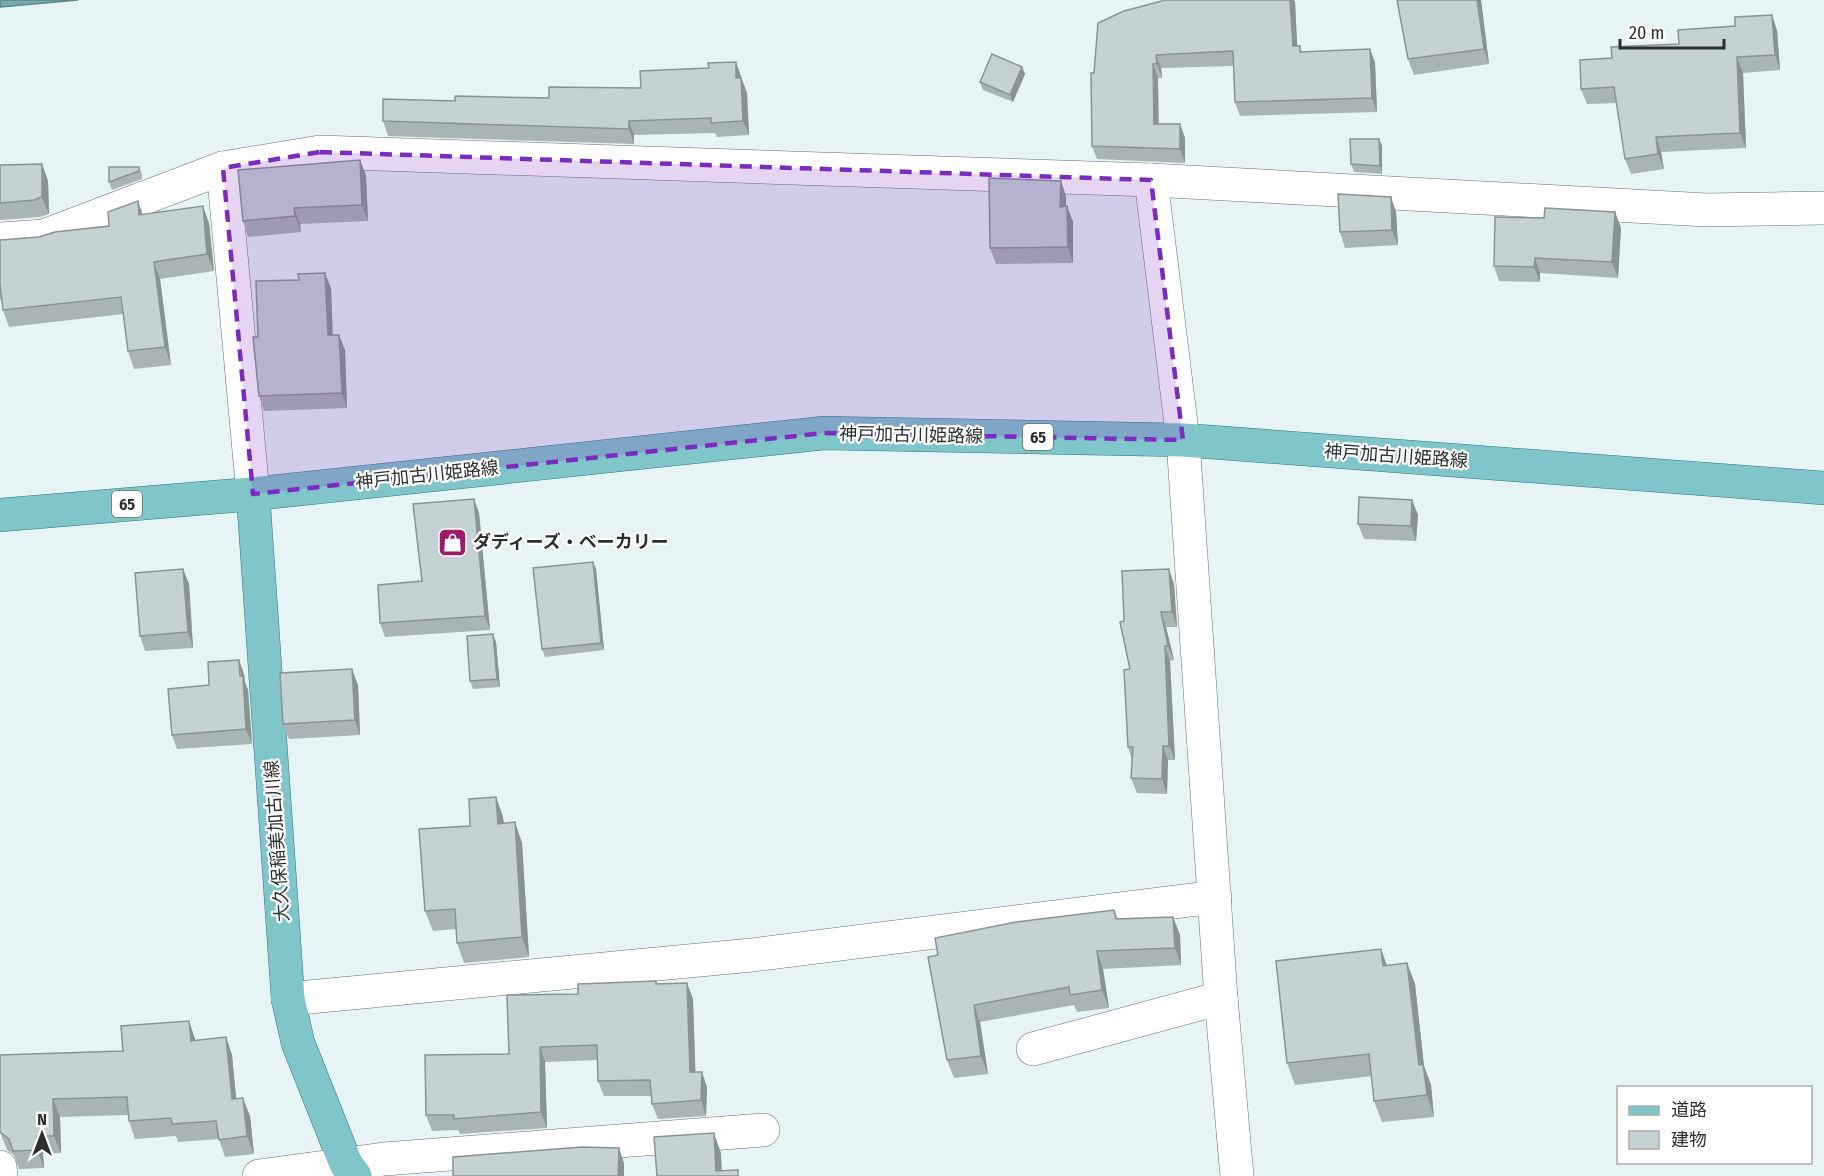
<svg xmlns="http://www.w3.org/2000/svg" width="1824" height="1176" font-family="'Fira Sans Condensed','Noto Sans JP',sans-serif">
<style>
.water{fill:#76abae;stroke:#608688;stroke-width:1.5}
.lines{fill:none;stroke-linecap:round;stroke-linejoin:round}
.minor-casing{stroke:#667272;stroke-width:34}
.major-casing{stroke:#2c777c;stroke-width:34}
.minor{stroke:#fff;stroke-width:33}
.major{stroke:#80c5c9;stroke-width:33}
.wall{fill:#a9b5b5}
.shaded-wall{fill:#8a9394}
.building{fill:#c5d2d3;stroke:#8a9394;stroke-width:1.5}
.marked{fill:#7b2cbf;fill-opacity:0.2;stroke:#7b2cbf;stroke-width:4.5;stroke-dasharray:12 8;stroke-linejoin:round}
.labels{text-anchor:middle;stroke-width:4.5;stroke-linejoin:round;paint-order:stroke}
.shield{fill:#fff;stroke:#6b6d6e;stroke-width:1.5}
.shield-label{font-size:16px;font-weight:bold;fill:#2b2f30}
.street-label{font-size:18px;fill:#2b2f30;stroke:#fff}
.poi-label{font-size:18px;font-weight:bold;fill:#2b2f30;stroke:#fff;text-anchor:start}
</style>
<rect width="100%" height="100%" fill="#e7f4f5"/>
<path class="water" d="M0,0H78L0,7Z"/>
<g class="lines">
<defs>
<g id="minor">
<path d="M223,168L253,494"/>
<path d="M1151,180L1183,440L1221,998L1237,1176"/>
<path d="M0,239L44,236L223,168L320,152L1151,180L1707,210L1824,208"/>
<path d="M288,999L752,955L1215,897"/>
<path d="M1033,1049L1221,998"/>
<path d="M0,1167L1,1176"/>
<path d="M259,1176L384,1159L763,1130"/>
</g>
<g id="major">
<path d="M253,494L288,999L298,1043L346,1164L355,1176"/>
<path d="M0,515L253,494L824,433L1183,440L1824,488"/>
</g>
</defs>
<use href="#minor" class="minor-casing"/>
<use href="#major" class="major-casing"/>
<use href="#minor" class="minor"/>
<use href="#major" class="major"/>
</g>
<g class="wall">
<path d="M1481,0L1489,64L1414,75L1408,59Z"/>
<path d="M1295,2L1297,46H1300L1302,52L1370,49L1375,63L1377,112L1240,116L1235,102L1233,66L1161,68L1162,78H1158V124H1180L1185,138V163L1097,159L1092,146L1094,73Z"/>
<path d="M1777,30L1780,70L1743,73L1746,148L1661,152L1664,169L1631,174L1625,159L1617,103L1587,104L1581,89L1612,58L1679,44Z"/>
<path d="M1022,67L1025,74L1013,102L983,90L980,82Z"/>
<path d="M741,76L747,93L749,135L717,137L715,133L634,135V144L388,136L383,121L455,101L549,98Z"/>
<path d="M1379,139L1382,146V174L1354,172L1351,164Z"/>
<path d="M360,160L366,176L368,221L300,224L301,232L248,237L243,221Z"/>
<path d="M42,164L48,181L49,214L40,217L0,220V165Z"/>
<path d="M139,167L142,174V179L112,190L109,182Z"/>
<path d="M1066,196V207L1067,206L1073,222V263L996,264L990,248Z"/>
<path d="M1391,197L1396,212L1398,245L1345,248L1340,232Z"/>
<path d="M1615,212L1621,228L1618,278L1540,273V282L1499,281L1494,266Z"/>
<path d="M143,215L209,223L214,271L160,279L171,365L134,369L128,351L123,314L9,327L3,310L2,300H0V240L39,237L109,226Z"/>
<path d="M331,288L333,335L345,350L347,408L264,411L259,396L258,337Z"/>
<path d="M474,499L479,513L490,630L385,637L380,623L422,581Z"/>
<path d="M1412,500L1418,515L1416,541L1364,539L1358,524Z"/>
<path d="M593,562L596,569L604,650L545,657L542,649Z"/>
<path d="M183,569L189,584L193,648L145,651L140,636Z"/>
<path d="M1174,584L1177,627H1166L1174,660L1170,661L1175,760H1168L1167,794L1137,793L1131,778L1132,760L1128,747L1130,669L1124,621Z"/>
<path d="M496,642L500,687L473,689L470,681Z"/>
<path d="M244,674L245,682L248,690L252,744L177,749L172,735L209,685Z"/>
<path d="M358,685L360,735L289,739L283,724Z"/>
<path d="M496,797L503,817L504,823L522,843L529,957L464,963L457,943L456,929L433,931L425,911L470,826Z"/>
<path d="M1114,910L1118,919L1173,917L1180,935L1181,965L1103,969L1109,1008L1077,1012L1074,1005L980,1022L988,1074L954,1078L947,1060L928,957Z"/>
<path d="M1407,963L1415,984L1424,1066L1431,1085L1434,1117L1382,1122L1374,1101L1372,1076L1295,1085L1287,1063L1387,965Z"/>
<path d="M657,984L693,999L695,1072L707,1087L706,1116L658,1119L652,1104V1096H604L598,1081V1060L545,1062L547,1128L460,1134L458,1130L432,1131L426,1115L509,1054L578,994Z"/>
<path d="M189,1021L195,1040L226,1037L232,1055L236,1099L250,1116L254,1154L225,1157L219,1139L178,1142L176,1136L135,1139L129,1121L128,1115L60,1117L61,1153L43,1154L44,1168L19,1169L14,1155L7,1150L0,1132L123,1051Z"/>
</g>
<g class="shaded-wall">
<path d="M1290,0H1294L1295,2L1298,60L1293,46Z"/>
<path d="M1477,0H1481L1489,64L1484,49Z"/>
<path d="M1772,15L1777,30L1780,70L1775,55Z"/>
<path d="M1370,49L1375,63L1377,112L1372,98Z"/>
<path d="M1156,55L1161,68L1162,78L1157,64Z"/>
<path d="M1737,57L1743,73L1746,148L1740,133Z"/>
<path d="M736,62L741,76L742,93L736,78Z"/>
<path d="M1153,64L1158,78L1159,138L1154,124Z"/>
<path d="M1022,67L1025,74L1013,102L1010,95Z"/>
<path d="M741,78L747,93L749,135L743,121Z"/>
<path d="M629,121L634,135V144L629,129Z"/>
<path d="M1180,124L1185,138V163L1180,149Z"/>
<path d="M1656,137L1661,152L1664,169L1658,154Z"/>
<path d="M1379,139L1382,146V174L1380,166Z"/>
<path d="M360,160L366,176L368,221L362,205Z"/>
<path d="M42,164L48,181L49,214L42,197Z"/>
<path d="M1061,181L1066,196V222L1060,207Z"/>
<path d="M1391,197L1396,212L1398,245L1392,230Z"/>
<path d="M138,201L144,218L139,215Z"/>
<path d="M203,206L209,223L214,271L207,254Z"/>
<path d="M1067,206L1073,222V263L1068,247Z"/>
<path d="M294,208L300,224L301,232L295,216Z"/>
<path d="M1615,212L1621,228L1618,278L1612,262Z"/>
<path d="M1535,258L1540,273V282L1534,267Z"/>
<path d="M154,262L160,279L171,365L165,347Z"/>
<path d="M325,273L331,288L333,350L328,335Z"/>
<path d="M339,335L345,350L347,408L342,393Z"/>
<path d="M474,499L479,513L490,630L485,616Z"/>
<path d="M1412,500L1418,515L1416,541L1411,526Z"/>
<path d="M593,562L596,569L604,650L601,643Z"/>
<path d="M183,569L189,584L193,648L188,632Z"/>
<path d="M1169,569L1174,584L1177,627L1172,612Z"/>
<path d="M1161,612L1166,627L1174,660L1168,646Z"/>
<path d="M493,634L496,642L500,687L497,679Z"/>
<path d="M1165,646L1170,661L1175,760L1169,746Z"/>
<path d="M239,660L244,674L245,682L248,690L252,744L246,729Z"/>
<path d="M352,669L358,685L360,735L355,720Z"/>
<path d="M1163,746L1168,760L1167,794L1162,779Z"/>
<path d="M496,797L503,817L505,844L498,824Z"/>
<path d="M515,822L522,843L529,957L522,937Z"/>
<path d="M1173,917L1180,935L1181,965L1175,948Z"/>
<path d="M1381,949L1389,971L1383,966Z"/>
<path d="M1097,951L1103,969L1109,1008L1102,990Z"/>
<path d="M1407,963L1415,984L1424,1066L1431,1085L1434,1117L1427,1095L1419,1065Z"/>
<path d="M687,983L693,999L696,1087L690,1072Z"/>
<path d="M974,1005L980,1022L988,1074L981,1056Z"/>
<path d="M189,1021L195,1039L197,1058L191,1041Z"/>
<path d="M226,1037L232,1055L238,1117L232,1099Z"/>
<path d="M540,1047L545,1062L547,1128L541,1112Z"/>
<path d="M702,1072L707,1087L706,1116L701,1100Z"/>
<path d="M243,1098L250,1116L254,1154L247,1136Z"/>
<path d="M53,1099L60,1117L61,1153L54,1136Z"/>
<path d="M714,1133L721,1153L722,1176L716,1171Z"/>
<path d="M37,1136L43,1154L44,1168L37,1150Z"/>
<path d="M619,1148L624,1163V1176H618Z"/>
</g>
<g class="building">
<path d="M1162,0H1290L1293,46H1300V52L1370,49L1372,98L1235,102L1233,51L1156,55L1157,64H1153L1154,124H1180V149L1092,146L1091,73H1094L1098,23L1124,11L1162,1Z"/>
<path d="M1397,0H1477L1484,49L1408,59Z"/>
<path d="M1772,15L1775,55L1737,57L1740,133L1656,137L1658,154L1625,159L1614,87L1581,89L1580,60L1612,58L1611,47L1679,44L1678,30L1735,26V17Z"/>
<path d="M992,54L1022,67L1010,95L980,82Z"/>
<path d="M736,62V78H741L743,121L711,123V118L629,121V129L383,121V99L455,101V96L549,98V87L641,88L640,71L709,68L708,63Z"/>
<path d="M1350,139H1379L1380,166L1351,164Z"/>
<path d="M360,160L362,205L294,208L295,216L243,221L238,170Z"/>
<path d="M42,164V197L34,200L0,203V165Z"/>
<path d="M109,167H139V171L109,182Z"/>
<path d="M989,178L1061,181L1060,207L1067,206L1068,247L990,248Z"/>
<path d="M1338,194L1391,197L1392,230L1340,232Z"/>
<path d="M138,201L139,215L203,206L207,254L154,262L165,347L128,351L121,297L3,310L0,284V240L39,237L55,232L109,226L108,212Z"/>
<path d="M1545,208L1615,212L1612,262L1535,258L1534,267L1494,266L1495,217L1544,218Z"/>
<path d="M325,273L328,335H339L342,393L259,396L253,337H258L256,281L299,280L298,274Z"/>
<path d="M1359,497L1412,500L1411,526L1358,524Z"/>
<path d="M474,499L485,616L380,623L378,585L422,581L413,504Z"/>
<path d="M593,562L601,643L542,649L533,568Z"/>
<path d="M183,569L188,632L140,636L135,573Z"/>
<path d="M1169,569L1172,612H1161L1168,646H1165L1169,746H1163L1162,779L1131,778L1133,747H1128L1124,670L1130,669L1120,622L1124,621L1122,571Z"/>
<path d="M493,634L497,679L470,681L467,636Z"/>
<path d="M239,660L240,676H243L246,729L172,735L168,689L209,685L208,662Z"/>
<path d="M352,669L355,720L283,724L280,673Z"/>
<path d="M496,797L498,824L515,822L522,937L457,943L455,909L425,911L419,829L470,826L469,799Z"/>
<path d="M1114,910L1116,919L1173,917L1175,948L1097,951L1102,990L1070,995L1069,987L974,1005L981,1056L947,1060L928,957L938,955L935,938L1016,922Z"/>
<path d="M1381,949L1383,966L1407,963L1419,1065L1423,1064L1427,1095L1374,1101L1369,1054L1287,1063L1276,961Z"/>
<path d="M656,981V984L687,983L690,1072H702L701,1100L652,1104L650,1080L598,1081L597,1045L540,1047L541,1112L454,1119V1115H426L425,1055L509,1054L507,995L578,994V984Z"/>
<path d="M189,1021L191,1041L226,1037L232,1099L243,1098L247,1136L219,1140L216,1121L172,1124L171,1118L129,1121L127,1097L53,1099L54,1136H37V1150L13,1151L9,1139L0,1132V1055L123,1051L121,1026Z"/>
<path d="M714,1133L716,1171L738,1170V1176H657L654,1137Z"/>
<path d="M582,1147L619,1148L618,1176H453V1157Z"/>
</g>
<path class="marked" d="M320,152L1151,180L1183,440L824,433L253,494L223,168Z"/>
<defs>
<symbol id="shop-square" viewBox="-11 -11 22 22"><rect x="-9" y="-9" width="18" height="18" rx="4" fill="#9f1a68" stroke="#fff"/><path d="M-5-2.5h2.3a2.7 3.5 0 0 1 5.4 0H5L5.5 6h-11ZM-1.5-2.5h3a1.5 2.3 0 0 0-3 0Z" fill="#fff"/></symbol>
</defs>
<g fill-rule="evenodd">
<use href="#shop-square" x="436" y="526" width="33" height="33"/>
</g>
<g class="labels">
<g class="shield">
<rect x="1023" y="424" width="30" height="26" rx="4.5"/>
<rect x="112" y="491" width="30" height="26" rx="4.5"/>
</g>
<g class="shield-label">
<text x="1038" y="443">65</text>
<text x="127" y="510">65</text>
</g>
<g class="street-label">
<text transform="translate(911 435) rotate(1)" y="6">神戸加古川姫路線</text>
<text transform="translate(1396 456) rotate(4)" y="6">神戸加古川姫路線</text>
<text transform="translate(427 475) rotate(-6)" y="6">神戸加古川姫路線</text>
<text transform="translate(277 841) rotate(-94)" y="6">大久保稲美加古川線</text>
</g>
<g class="poi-label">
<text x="473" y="548">ダディーズ・ベーカリー</text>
</g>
</g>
<rect x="1617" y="1086" width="195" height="78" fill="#ffffff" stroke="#aaacac" stroke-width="1.5"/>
<rect x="1629" y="1106" width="30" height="9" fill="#80c5c9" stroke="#aaacac" stroke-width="1.5"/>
<text x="1671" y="1116" font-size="18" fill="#2b2f30">道路</text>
<rect x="1629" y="1131" width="30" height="18" fill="#c5d2d3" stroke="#aaacac" stroke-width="1.5"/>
<text x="1671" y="1146" font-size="18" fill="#2b2f30">建物</text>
<g transform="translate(42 1134)" stroke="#ffffff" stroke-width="4.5" paint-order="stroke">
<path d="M0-4.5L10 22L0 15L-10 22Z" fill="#2b2f30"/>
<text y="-9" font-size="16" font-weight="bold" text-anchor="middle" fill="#2b2f30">N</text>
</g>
<path d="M1620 39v9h104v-9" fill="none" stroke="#2b2f30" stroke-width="3"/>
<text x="1629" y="39" font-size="18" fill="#2b2f30" stroke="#ffffff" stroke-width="4.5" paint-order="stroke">20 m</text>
</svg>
